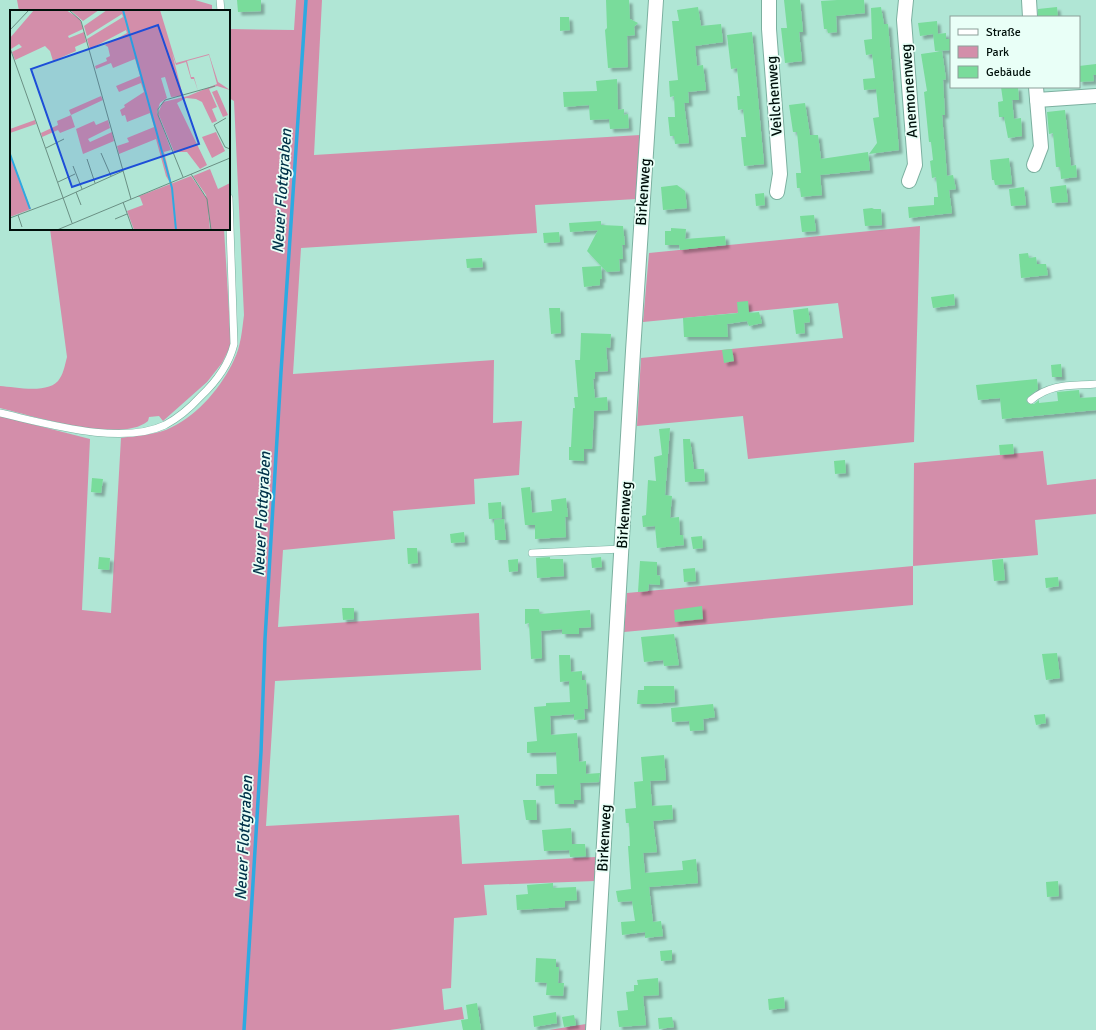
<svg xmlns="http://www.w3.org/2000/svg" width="1096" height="1030" font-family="Signika,sans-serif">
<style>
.green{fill:#d38eaa}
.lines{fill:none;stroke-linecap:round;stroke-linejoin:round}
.stream{stroke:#2daae2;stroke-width:3.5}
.building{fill:#79dc9b;filter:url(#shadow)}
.lane-casing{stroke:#7cb0a0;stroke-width:8}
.street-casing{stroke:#7cb0a0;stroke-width:16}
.lane{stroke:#fff;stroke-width:7}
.street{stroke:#fff;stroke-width:14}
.labels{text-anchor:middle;stroke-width:3.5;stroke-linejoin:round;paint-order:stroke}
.street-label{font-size:15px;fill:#00100b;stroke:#e9fff7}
.water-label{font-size:16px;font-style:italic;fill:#003249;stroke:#e9fff7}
.inset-river{fill:none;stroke:#2daae2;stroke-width:2}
.inset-road{fill:none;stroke:#6a9084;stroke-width:1}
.view{fill:#1d4ed8;fill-opacity:0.15;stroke:#1d4ed8;stroke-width:2}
.inset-edge{fill:none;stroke:#00100b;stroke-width:2}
</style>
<defs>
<filter id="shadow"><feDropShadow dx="3.5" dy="3.5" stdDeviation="1" flood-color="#0004"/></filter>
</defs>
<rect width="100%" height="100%" fill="#b0e6d5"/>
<g class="green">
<path d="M17,0H195L212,5V11H19Z"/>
<path d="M296,0H322L314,155L640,135L636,199L535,205L537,233L301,248L293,374L494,360L493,423L522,421L519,475L474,479L475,504L393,511L395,539L283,550L278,627L479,613L481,670L275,681L266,826L459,815L462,864L596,857L595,881L484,885L487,915L454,918L451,988L442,989L444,1010L462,1007L464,1019L390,1030H0V416L90,439L82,610L111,613L121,438C137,435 158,435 172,427C199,414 222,386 234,360C241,346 242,330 244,315L234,101L229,98V29L294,30Z"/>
<path d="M920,226L914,442L748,459L743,416L637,426L641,358L843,338L838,303L643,322L649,253Z"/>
<path d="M50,229H224L231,345L222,363L207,382L163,421L159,416L149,417L148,421C121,444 33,416 0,408V386C16,387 51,395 60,378C64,372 65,364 67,357Z"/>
<path d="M1043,451L1047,485L1096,479V514L1035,520L1038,555L913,566V605L624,632L627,593L913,566L914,463Z"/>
<path d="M586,1024V1030H549Z"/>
</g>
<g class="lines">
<path class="stream" d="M244,1030L261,752L265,639L281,372L306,0"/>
</g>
<g class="building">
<path d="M237,0H261V11L238,12Z"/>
<path d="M606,0H629L630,19L638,23L634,27L635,35L627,36L628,67L608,68L605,30L607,28Z"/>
<path d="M784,0H800L803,32H799L802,61L785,63L781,28H787Z"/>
<path d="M837,0H864L865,13L836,16L837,32L828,33L827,29H824L821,1Z"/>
<path d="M698,7L701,26L721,24L723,42L695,46L697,66L703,65L706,90L688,92L689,103H684L689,143L675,144L674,136H670L668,117H675L674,96L670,97L669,81L678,80L672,21H679L677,10Z"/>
<path d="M881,7L884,24H888L899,150L869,154L877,143L873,118L879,117L876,89L864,90L863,79L875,78L872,54L866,55L864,40L872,39L871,8Z"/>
<path d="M1057,7L1058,17H1038V9Z"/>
<path d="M560,17H569L570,30L560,31Z"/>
<path d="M937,21L938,34L946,33V39H951V50L935,51L933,34L920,36L918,23Z"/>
<path d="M752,32L764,164L744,166L741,137H746L743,109L738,110L737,96H740L737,68L731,69L727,35Z"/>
<path d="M942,51L946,79L943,80L945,115H942L945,150L947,176L953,175L956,189L949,190L952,213L909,218L908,207L934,205V197H938L936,177L932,178L930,161L933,160L931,142H929L924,92L927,91L921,54Z"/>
<path d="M1096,64V75H1093L1094,81L1079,82V66Z"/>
<path d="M617,79L618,110L624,109V115L628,114L629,128L610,129L609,119L590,120L589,105L564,107L563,92L597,91L596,81Z"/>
<path d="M1001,87H1018L1019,100H1012L1014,119L1021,118L1022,136L1008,138L1004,117H999L998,102L1003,101Z"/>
<path d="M805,103L810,135H818L821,159L868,152L870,170L820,175L822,195L801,197L800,188H797L796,173H801L797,132H793L789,105Z"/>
<path d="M1065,110L1071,166L1076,165L1077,177L1061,179L1060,167H1056L1053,133L1049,134L1047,112Z"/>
<path d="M1009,158L1012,184L995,185L994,180H992L990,160Z"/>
<path d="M677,185L685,191L687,208L663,210L661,187Z"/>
<path d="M1066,185L1068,202L1052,203L1050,187Z"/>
<path d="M1024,187L1026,205L1011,206L1009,189Z"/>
<path d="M764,193L765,205L756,206L755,194Z"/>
<path d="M872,208L874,209H881L882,225L865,226L863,209Z"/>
<path d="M814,215L816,231L802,232L800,216Z"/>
<path d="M601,221V225L623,226L625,245H622L623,259H619L620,271L607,272L601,266L602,279H600V285L584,287L582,267L601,266L587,251L598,230L570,232L569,223Z"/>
<path d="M671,228L686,229L685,239L725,236L726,245L680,250L679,245H665V231H671Z"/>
<path d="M559,232L560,242L544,243L543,233Z"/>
<path d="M1028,253L1029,258L1036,257L1037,264H1046L1048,275L1021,278L1019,254Z"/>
<path d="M482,258L483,267L467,268L466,259Z"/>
<path d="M954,294L955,305L933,308L931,297Z"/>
<path d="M748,301L749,313L759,312L762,323L749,326L747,321L727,324L728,337H684L683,318L738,313L737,302Z"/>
<path d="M549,308H560L561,333L551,334Z"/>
<path d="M808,308L810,322L804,323L805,333L796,334L793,310Z"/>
<path d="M581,333L611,334L610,348L606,347L608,371L595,372V378L593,379L595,398L607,397L608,410L594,411L592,449H584V461L569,460V447H571L573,408H575L574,397H578L575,360H580Z"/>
<path d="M732,349L734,361L724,363L722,350Z"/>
<path d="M1061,364L1062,377H1052L1051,365Z"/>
<path d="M1037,379L1038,389L1027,398L1026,401L1029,404H1034L1039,400V403L1058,401L1057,392L1079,390L1080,398L1096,397V410L1002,419L1000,398L978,400L976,385Z"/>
<path d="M670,428L665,495L672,496L670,518L679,517L680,535H683L684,545L657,548L655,526L643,527L642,516L646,515L648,480L656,481L654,457L662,455L659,429Z"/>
<path d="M683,439H690L694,469H704L705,481L685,482Z"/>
<path d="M1013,444L1014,454L1000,455L999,445Z"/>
<path d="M845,460L846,473L835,474L834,461Z"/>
<path d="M92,478L103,479L101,493L91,492Z"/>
<path d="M530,487L532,513L552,511L551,500L566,498L568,517H565L566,537L535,539V525H525L521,488Z"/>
<path d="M501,502L502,518L489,519L488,503Z"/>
<path d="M504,519L506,540H495L494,520Z"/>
<path d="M464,532L465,542L451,543L450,534Z"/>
<path d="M702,536L703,548L693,549L691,537Z"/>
<path d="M407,548H417L418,563L408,564Z"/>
<path d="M99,557L110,558L109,570L98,569Z"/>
<path d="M550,557V559H563L564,576L537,578L536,558Z"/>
<path d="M601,557L602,567L592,568L591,558Z"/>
<path d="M518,559V571L509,572L508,560Z"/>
<path d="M1003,559L1005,580L994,581L992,560Z"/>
<path d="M640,561L657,562V575L660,576V585L649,584L648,591L638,592Z"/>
<path d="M695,568L696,581L684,582L683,569Z"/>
<path d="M1058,577L1059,586L1046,588L1045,578Z"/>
<path d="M702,606L703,619L675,622L674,610Z"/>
<path d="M342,608H354V619L343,620Z"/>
<path d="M525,609H539L540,614L590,610L591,627L579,628V634H562V629L541,631L542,658L531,659L529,623L525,624Z"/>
<path d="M674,634L679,665L664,666L663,660L644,662L641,637Z"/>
<path d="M1057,653L1060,678L1046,680L1042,654Z"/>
<path d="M559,655H570L571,672L582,671V680H586L588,709H584L585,719L574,720V714L550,716L551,735L577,733L579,762L586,761V774L600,773L599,782L580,783L581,800H574V804H555L554,785L536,786V774H557L556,752L527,753V742L537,741L534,707L546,706V703L570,702L569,681L560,682Z"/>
<path d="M644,686H674L675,702L651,704H637L638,690H644Z"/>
<path d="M713,704L715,717L703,719L704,730L690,731L689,721L672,722L671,708Z"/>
<path d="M1045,714L1046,723L1036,725L1034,715Z"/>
<path d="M664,755L666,780L650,781L652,806L672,805L673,819L653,821L657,852L643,853L645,873L683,870L682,861L696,859L698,883L649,887L653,922L661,921L663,936L645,938V932L622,935L621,922L635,921L632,901L618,902L616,891L631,889L628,846H630L629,823H626L625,809L636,808L634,782L643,781L641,757Z"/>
<path d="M523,800H536L537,820H526Z"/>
<path d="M571,828L572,844H585L586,856L570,857L569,850L544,851L542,830Z"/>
<path d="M1058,881L1059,896L1047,897L1046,882Z"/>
<path d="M553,883V888L576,887L577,900L565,901V907L517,910L516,895L528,894L527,885Z"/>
<path d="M672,950V960L661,961L660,951Z"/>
<path d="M536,958L556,959V967H559L558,983H564L563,996L546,995L547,983L535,982Z"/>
<path d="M658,978L659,995L643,996L646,1025L619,1027L617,1011L628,1010L626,992L634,991V985H638L637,980Z"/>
<path d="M784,997L785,1008L769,1010L768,999Z"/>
<path d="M477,1003L481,1030H463L461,1020L468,1019L466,1005Z"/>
<path d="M556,1012L557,1023L534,1027L533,1016Z"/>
<path d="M574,1015L576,1025L564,1027L562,1017Z"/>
<path d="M672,1017L674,1027L659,1029L658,1018Z"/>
</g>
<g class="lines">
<defs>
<g id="lane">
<path d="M220,0L221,11"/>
<path d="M1031,400C1051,383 1071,386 1096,384"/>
<path d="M0,413C45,423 121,446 165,425C178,418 190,408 200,397C216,382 229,365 234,344L229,198"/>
<path d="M532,553L622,549"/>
</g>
<g id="street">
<path d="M769,0V29L780,174L777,192"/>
<path d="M906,0L904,20L915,165L909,181"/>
<path d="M1029,0L1030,17"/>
<path d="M1037,100L1096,96"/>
<path d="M1034,165L1041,147L1036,87"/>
<path d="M593,1030L633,351L656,0"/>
</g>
</defs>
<use href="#lane" class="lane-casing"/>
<use href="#street" class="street-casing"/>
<use href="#lane" class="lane"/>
<use href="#street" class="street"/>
</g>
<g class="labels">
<g class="street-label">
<text transform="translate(909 91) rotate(-94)" y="5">Anemonenweg</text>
<text transform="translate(774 96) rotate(-94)" y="5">Veilchenweg</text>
<text transform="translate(643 192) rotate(-86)" y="5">Birkenweg</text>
<text transform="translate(624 515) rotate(-86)" y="5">Birkenweg</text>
<text transform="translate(604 838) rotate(-87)" y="5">Birkenweg</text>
</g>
<g class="water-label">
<text transform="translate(281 191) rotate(-86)" y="6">Neuer Flottgraben</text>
<text transform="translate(261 514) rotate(-87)" y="6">Neuer Flottgraben</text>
<text transform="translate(243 838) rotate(-87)" y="6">Neuer Flottgraben</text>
</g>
</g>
<g transform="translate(10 10)">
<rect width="220" height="220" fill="#b0e6d5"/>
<path d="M24,0H56L70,9L73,19L58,26L59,28L74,22L76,32L65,37L66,41L43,51L40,41L35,36L5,50L2,42L12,37L9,34L1,39L0,28ZM60,0H89L73,11ZM97,0H150L166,53L199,44L208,72L220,80L207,76L199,79L207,97L202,99L207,111L202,113L192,92L186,89L176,88L167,93L197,155L190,159L177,142H164L148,103L153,92L178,86L207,74L199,45L177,51L181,67H184L188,81L184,69H181L176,52L166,55L162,43L173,86L161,87L155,67L151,68L157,88L150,93L147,102L161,140L154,142L161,170L159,171L156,166L146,129L109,144L107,136L119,132L117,128L144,117L140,103L117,112L115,105L112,106L110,100L115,97L114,95L134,82L131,73L109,82L106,76L130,66L125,49L103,58L101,53L86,59L85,56L97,51L96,48L100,46L98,37L95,35L117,23L116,20L80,39L77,29L113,7L112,4L77,26L74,16ZM207,80L218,105L213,107L202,82ZM91,86L93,90L61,105L65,117L50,123L48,120L32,127L31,123L48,115L47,111L61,105L59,100ZM25,110L26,114L0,123V119ZM98,110L100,118L78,129L80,132L102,122L104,131L73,144L66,119L84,111L86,115ZM206,122L215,141L202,148L192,127ZM0,144L21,199L0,207ZM200,159L208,179L220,173V220H201L196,185L183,166ZM181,166L197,189L200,220H124L117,201L133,195L130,187H127Z" fill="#d38eaa"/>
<path class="inset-river" d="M113,0L162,178L166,220M0,144L20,199"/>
<path class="inset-road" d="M59,0L71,11L121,189M0,20L19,0M0,38L62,213M216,108L204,115L215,137L220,139M36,138L54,129M91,143L101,166M77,149L85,173M63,156L72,179M181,164L197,189L201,220M173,167L148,105V99L155,90L205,76M48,172L65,164M66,182L71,195M113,192L123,220M8,205L12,217M0,208L53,188L113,161M105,209L117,204M47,220L220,148"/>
<path class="view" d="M148,15L189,134L62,177L21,59Z"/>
<rect width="220" height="220" class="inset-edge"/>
</g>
<rect x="950" y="16" width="130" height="72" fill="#e9fff7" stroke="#8c9f99"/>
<rect x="958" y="29" width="20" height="6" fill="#ffffff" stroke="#8c9f99"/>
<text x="986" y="36" font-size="12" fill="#00100b">Straße</text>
<rect x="958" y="46" width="20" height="12" fill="#d38eaa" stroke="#8c9f99"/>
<text x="986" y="56" font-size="12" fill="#00100b">Park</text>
<rect x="958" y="66" width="20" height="12" fill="#79dc9b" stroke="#8c9f99"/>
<text x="986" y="76" font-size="12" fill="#00100b">Gebäude</text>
</svg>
